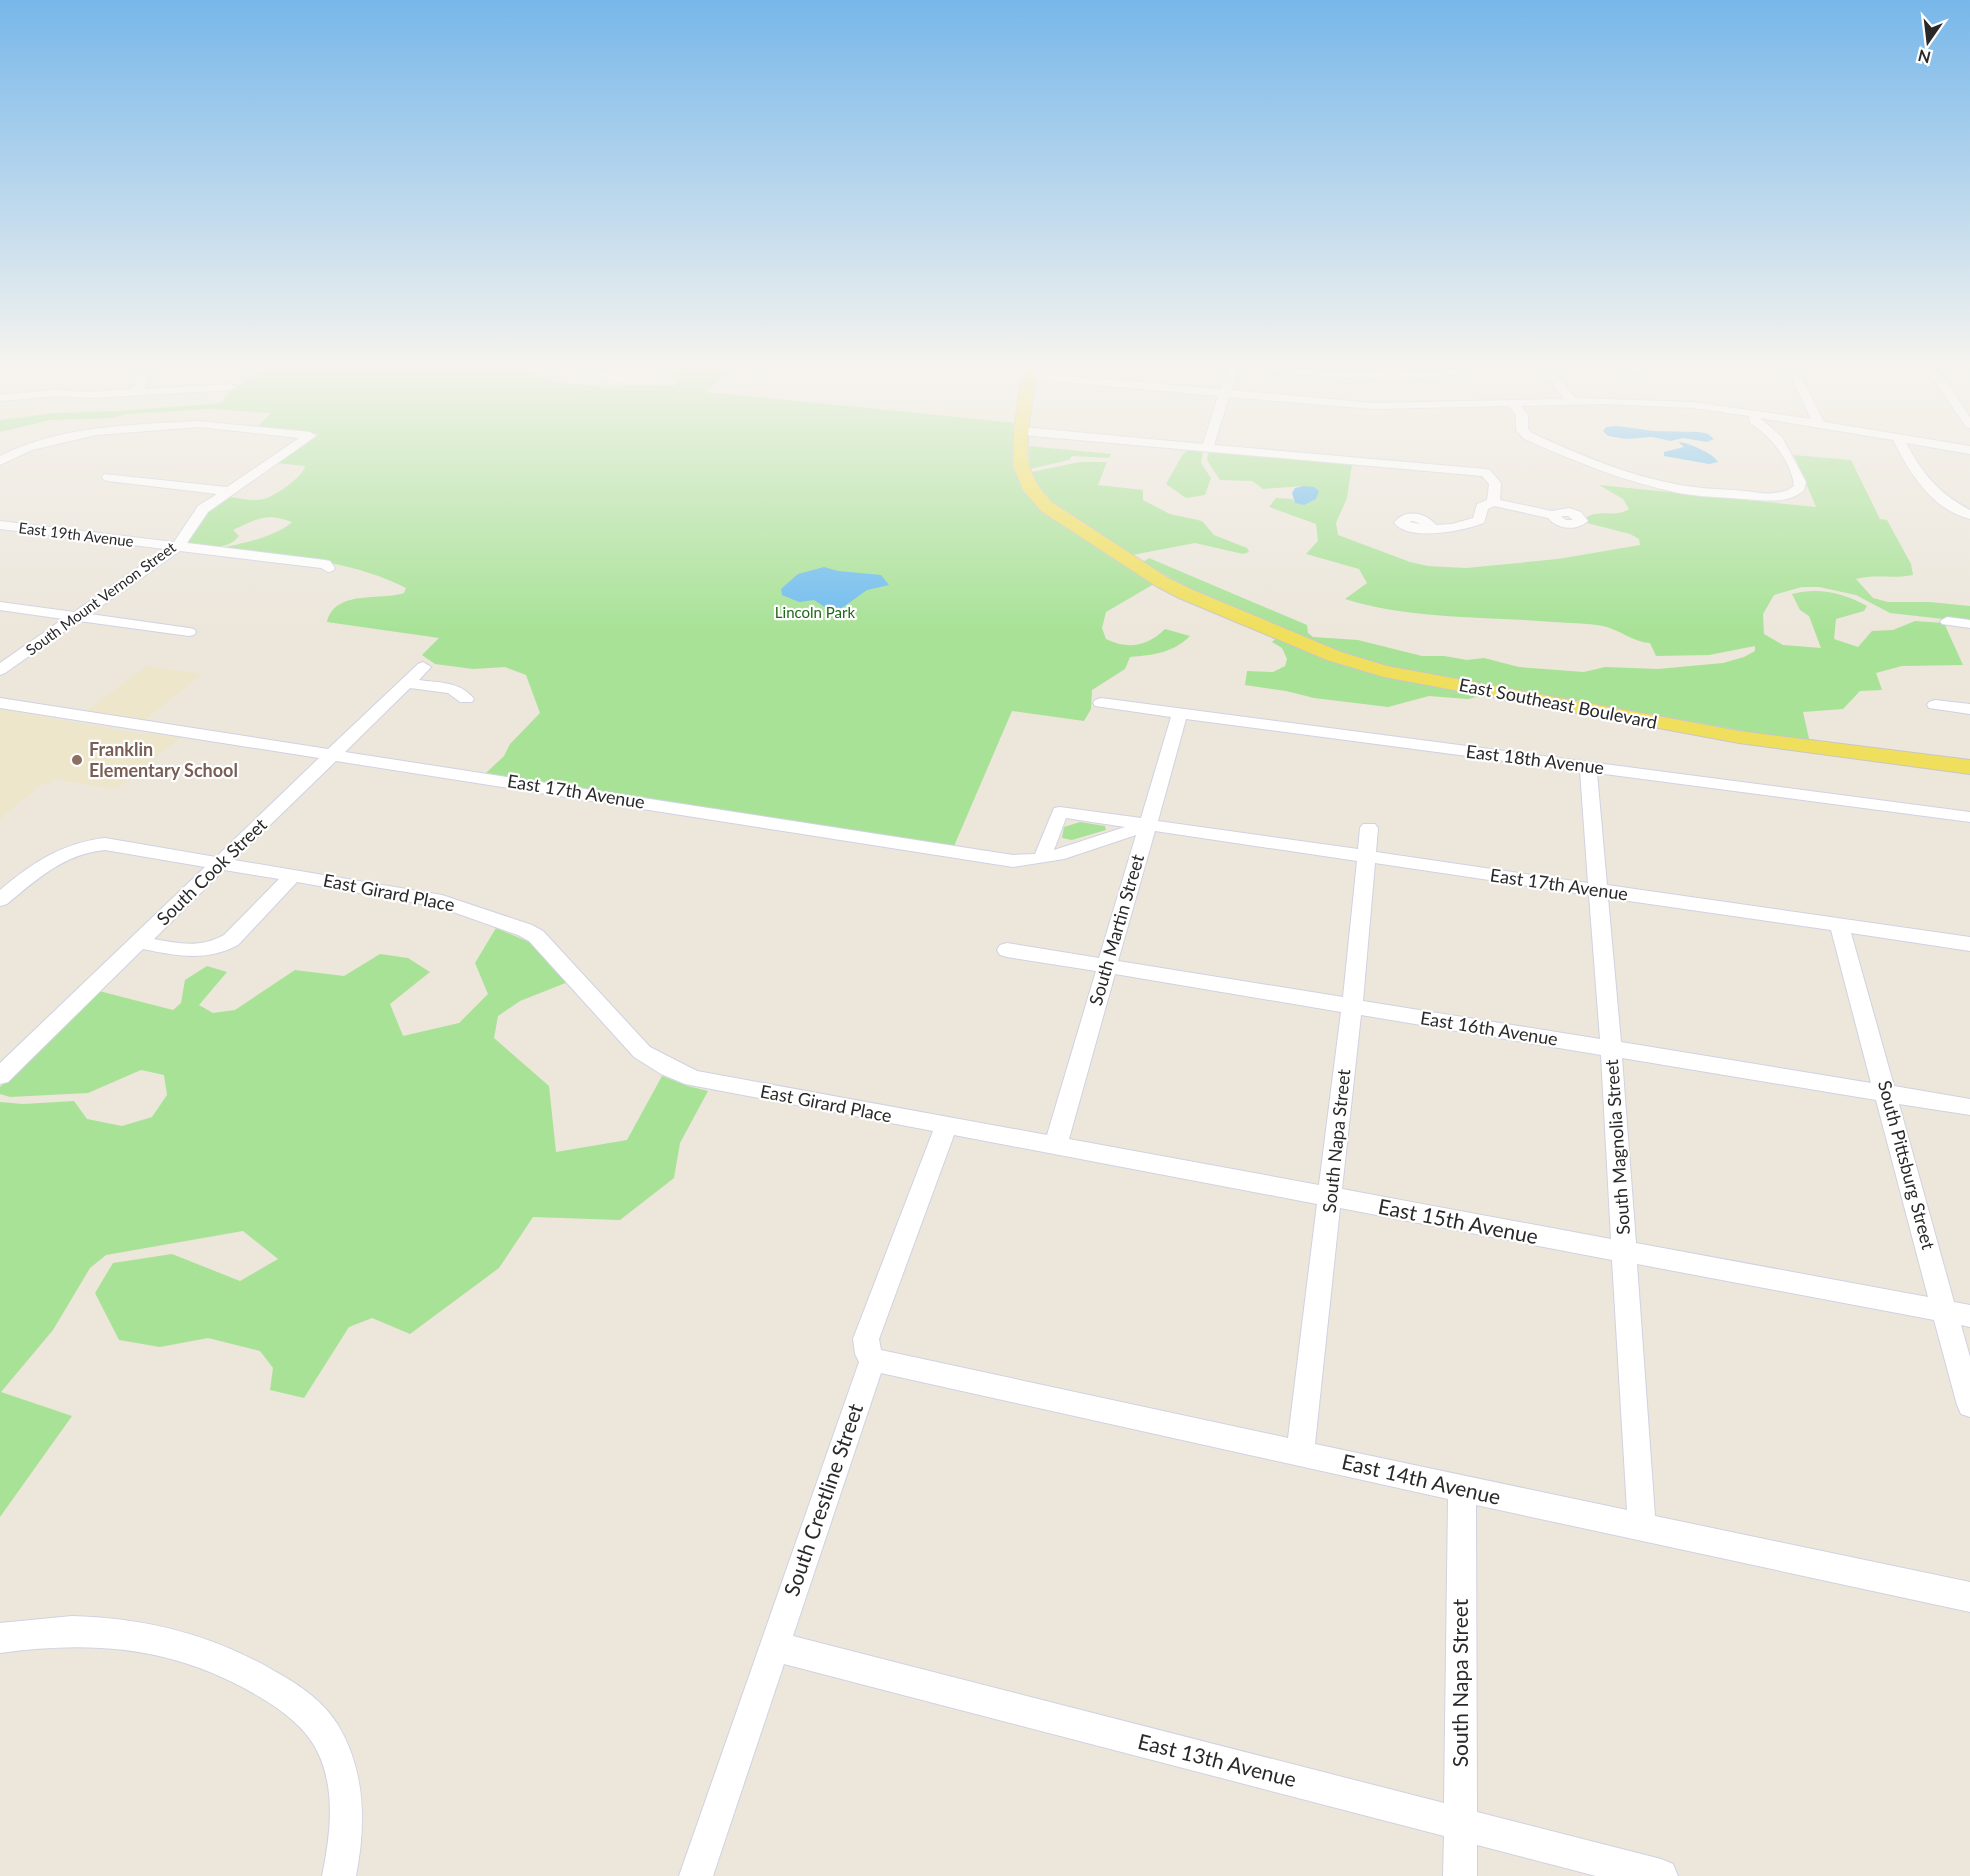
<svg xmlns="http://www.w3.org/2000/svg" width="1970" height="1876" font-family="Lato,sans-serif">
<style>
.education{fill:#ede6ca}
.green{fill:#a8e297}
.water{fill:#6ebcee}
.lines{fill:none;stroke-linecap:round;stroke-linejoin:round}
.minor-casing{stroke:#d0d2e2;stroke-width:2}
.major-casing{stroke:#c7c7c7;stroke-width:2}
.minor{fill:#fff;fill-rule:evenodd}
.major{fill:#f0df5c;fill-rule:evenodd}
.education-dot{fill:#8d6e63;stroke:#fff;stroke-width:2}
.labels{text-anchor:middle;stroke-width:4.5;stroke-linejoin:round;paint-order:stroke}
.far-street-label{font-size:15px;fill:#292929;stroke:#fff}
.far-park-label{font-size:15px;fill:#20661a;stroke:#fff}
.street-label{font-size:18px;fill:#292929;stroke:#fff}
.education-label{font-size:18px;font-weight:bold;fill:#785e54;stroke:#fff;text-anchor:start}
.near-street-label{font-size:21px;fill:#292929;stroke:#fff}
</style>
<rect width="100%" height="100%" fill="#ece6db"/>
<g class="education">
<path d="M146,666L202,674L144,721L86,712Z"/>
<path d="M0,709L140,734L153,733L181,737L117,789L54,779L48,784L43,783L0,819Z"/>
</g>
<g class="green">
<path d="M268,368H529L530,371L554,382L617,388L629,385L673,386L678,380L673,377L674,372L661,368H732L706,392L1017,423C1014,452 1010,469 1026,494L1154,584L1106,612L1102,628L1106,639C1129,650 1148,646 1165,629L1190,636C1173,653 1153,655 1130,657L1125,669L1092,690L1091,709L1084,721L1012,711L954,846L486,773L504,756L510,744L540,713L526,675L505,667L473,669L435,664L422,655L439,638L327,622C335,589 381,601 404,593L406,588C350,559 282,556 221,548C241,544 278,536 292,522C266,512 257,519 233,530L239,536C228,551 202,548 187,543L207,513L229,497C240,498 252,502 264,499C275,496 303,477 305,466L277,463L318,434L256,428L271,413L210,409L126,414L114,418L50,420L0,432V420L55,413L119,411L222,403L233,386L241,385Z"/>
<path d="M1029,446L1111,454L1109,458L1072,456L1069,460L1030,469Z"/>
<path d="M1188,450L1203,451L1201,463L1211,478L1205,495L1186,498L1166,484L1183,454Z"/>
<path d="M1209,451L1352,465L1347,498L1336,523L1338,535L1410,562L1428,566L1466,568L1558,559L1640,545L1639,539L1630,534L1587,523V517C1600,509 1616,518 1629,509L1623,499L1599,485L1816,507L1794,455L1851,460L1880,519L1887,520L1911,564L1913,575C1894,579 1874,574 1856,579L1873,598L1888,602H1930L1970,606V622L1890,613L1856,595L1819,587H1802L1774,595L1763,614L1764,634L1783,645L1821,648L1809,616L1800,610L1792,594C1818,587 1844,593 1867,606L1864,611L1836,619L1834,639L1858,647L1872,631L1893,630L1915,621L1944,623L1963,665L1902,666L1876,673L1882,690L1860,691L1843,709L1803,712L1810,743L1390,667C1304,644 1219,608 1143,562L1149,558L1307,625L1308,633L1313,637L1358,640L1422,656H1444L1467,660L1484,658L1519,667L1584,672L1605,667L1658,669L1723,663L1744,657L1755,651V646L1709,655L1656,656L1650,643C1633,642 1620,630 1603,626C1587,623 1569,623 1553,622C1484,616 1412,620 1345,599L1367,583L1359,569L1306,554L1318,541L1316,524L1269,507L1276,498L1293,499L1295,503L1303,486L1263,489L1252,481L1220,480L1207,460Z"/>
<path d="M1080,462H1107L1098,485L1143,490V500L1170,514L1202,521L1214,535L1247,548L1249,552L1243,554L1195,543L1132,555L1055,507L1040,489L1031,472Z"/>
<path d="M1275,639L1364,672L1481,696L1468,699L1429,696L1388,707L1314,698L1286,691L1245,685L1247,671L1273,672L1285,666L1287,659L1282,648L1272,642Z"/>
<path d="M1080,822L1105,826L1106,830L1072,840L1062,838L1064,827Z"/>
<path d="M496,928L529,942L568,982L520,1001L498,1016L494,1038L549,1086L556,1152L627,1140L662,1076L688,1086L708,1091L680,1143L674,1178L620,1220L533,1217L499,1268L410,1334L372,1318L349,1327L304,1398L270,1390L273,1368L260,1351L208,1338L160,1347L119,1340L95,1293L113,1263L172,1254L240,1281L278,1259L243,1231L106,1255L90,1268L53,1330L1,1392L72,1416L0,1517V1102L23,1104L74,1101L87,1119L122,1126L152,1117L167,1095L164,1075L141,1070L88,1093L10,1097L0,1094V1087L99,991L173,1010L181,1003L185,980L207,966L227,972L199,1005L213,1013L235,1010L295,970L344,976L380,954L408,958L430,972L390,1004L403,1036L459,1023L488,994L475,963Z"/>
</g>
<g class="water">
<path d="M1617,426L1654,431L1699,432L1708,434L1714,439L1707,442L1683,438L1671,441L1652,437L1626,439L1608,436L1603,431L1606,427Z"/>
<path d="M1678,442C1687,442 1713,453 1718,462L1709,464L1664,456V452L1684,447Z"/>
<path d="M1303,486L1314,487L1319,491L1316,499L1304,505L1295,503L1292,493L1295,488Z"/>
<path d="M824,567L838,571L881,575L889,585L867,590L839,610L828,609L814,600L799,602L782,595L781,589L798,574Z"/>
</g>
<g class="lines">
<defs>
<g id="minor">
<path d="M136,368H146L147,384L144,389L230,384L236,387L230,390L90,398L55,396L0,401V395L55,390L90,392L132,389L136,384Z"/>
<path d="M587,368C596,368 621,375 627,380L622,383L601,379Z"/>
<path d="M1228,368H1238L1231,390L1373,403L1564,399L1542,368H1552L1575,398L1693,402L1811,419L1787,368H1797L1824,422L1970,446V454L1906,443C1924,475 1937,492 1970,510V519C1931,509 1910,473 1893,440L1760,418L1782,437L1806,482L1804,490C1788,505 1764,500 1743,499C1722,497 1700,497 1679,493C1625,482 1574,461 1524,439L1516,430V415L1508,406L1373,409L1229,397L1214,445L1486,469L1490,470L1501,483L1500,500L1552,511L1569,508L1581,512L1588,521C1577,531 1558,530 1548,518L1494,506L1488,509L1484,523C1462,531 1411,542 1394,523C1404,508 1426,512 1436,525L1452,524L1473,518L1477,504L1487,500L1489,484L1482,476L1022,435L1016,431L1022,427L1203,444L1218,396L1029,379L1024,376L1029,373L1221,389ZM1605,404L1693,408L1749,416L1750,423C1770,435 1792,462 1794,486C1780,497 1761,493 1745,491C1723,489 1702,489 1680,485C1629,476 1580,455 1532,433L1528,429V415L1521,406ZM1561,516H1568L1573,520H1566ZM1413,521L1421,524L1409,522Z"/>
<path d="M1267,368L1392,373L1466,368C1439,390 1310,375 1272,371Z"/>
<path d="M1626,368H1638L1643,372L1638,375Z"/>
<path d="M1935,371L1939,372L1970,417V428L1966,427L1930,374Z"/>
<path d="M199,421L310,432L316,436L208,512L187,543L325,560L330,561L335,568L333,571L328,572L321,568L180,551L90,614L189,628L194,629L196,632L194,635L189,636L79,621L5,673L0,675V663L63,619L0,610V602L74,612L165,549L0,529V521L174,542L198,506L217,494L108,481L104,480L102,477L104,474L227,487L299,438L199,427L96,435L32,450L0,465V456C62,425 131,425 199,421Z"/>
<path d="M1947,617L1970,620V628L1942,624L1940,621Z"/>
<path d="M423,662L431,667L419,680C439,683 460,681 474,699L472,702H460L448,693L410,688L345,752L1013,855L1035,854L1054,808L1060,807L1141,818L1171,717L1095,706L1093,703L1095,700L1101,698L1970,812V822L1597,773L1607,885L1970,937V951L1851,933L1894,1086L1970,1099V1115L1899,1104L1954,1302L1970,1305V1327L1961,1325L1970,1357V1417L1961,1414L1957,1405L1934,1320L1637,1264L1655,1516L1970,1582V1612L1476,1505L1477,1812L1661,1859L1673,1864L1678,1876H1596L1477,1845V1876H1443L1444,1836L784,1664L713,1876H679L859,1362L855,1354L853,1339L933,1131L685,1084L661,1074L634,1057L529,941L518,935L439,907L297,882L238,945C206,962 177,956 143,949L8,1082L0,1084V1063L205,867L105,850C64,854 37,879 7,904L0,906V890C32,863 62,843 105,838L216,857L319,758L0,708V698L328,749L418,664ZM1186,719L1580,771L1588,883L1376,852L1378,828L1375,824H1363L1360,828L1358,849L1158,821ZM336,761L1013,867L1064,859L1136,835L1099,958L1007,943L1000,945L997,950L1000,955L1007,957L1096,971L1047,1135L697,1071L650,1047L543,931L532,925L442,895L234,860ZM1066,818L1125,827L1054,850ZM1155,831L1357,861L1343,997L1118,961ZM1375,863L1589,895L1600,1039L1363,1001ZM224,870L279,879L224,935C201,948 179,944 154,939ZM1608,898L1831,930L1871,1083L1621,1042ZM1115,974L1341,1012L1319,1185L1069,1139ZM1361,1015L1601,1055L1611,1239L1342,1189ZM1622,1058L1876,1100L1928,1297L1636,1243ZM954,1135L1317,1204L1288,1438L881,1350L879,1339ZM1340,1208L1612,1260L1627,1510L1315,1444ZM881,1373L1448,1499L1444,1803L793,1636Z"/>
<path d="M1935,700L1970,704V714L1929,708L1927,705L1929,702Z"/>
<path d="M72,1616C145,1618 212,1634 276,1672C300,1685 324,1702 338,1725C366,1772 366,1825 356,1876H322C330,1837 336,1793 319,1755C308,1729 282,1710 258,1696C176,1647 94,1640 0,1653V1623Z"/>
</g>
<path id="major" d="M1023,368H1037C1034,392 1023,446 1030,468C1035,483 1042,492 1053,503L1168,578L1193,590L1341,652L1387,666L1739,731L1970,760V774L1739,743L1384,677L1327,660L1179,598L1156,586L1041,511L1023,490L1013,465L1014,431Z"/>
</defs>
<use href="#minor" class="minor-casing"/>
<use href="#major" class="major-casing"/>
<use href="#minor" class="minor"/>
<use href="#major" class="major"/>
</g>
<linearGradient id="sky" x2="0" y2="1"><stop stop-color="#77b7ea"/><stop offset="0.58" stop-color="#f6f4ef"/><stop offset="1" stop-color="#f6f4ef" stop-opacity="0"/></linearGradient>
<rect width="1970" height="630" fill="url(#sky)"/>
<circle class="education-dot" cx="77" cy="760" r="6"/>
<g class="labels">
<g class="far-street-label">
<text transform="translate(76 535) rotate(7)" y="5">East 19th Avenue</text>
<text transform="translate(101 599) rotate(-36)" y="5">South Mount Vernon Street</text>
</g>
<g class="far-park-label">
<text x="815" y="618">Lincoln Park</text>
</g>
<g class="street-label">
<text transform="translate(1558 704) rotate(11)" y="6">East Southeast Boulevard</text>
<text transform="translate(1535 760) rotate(7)" y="6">East 18th Avenue</text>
<text transform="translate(576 792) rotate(9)" y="6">East 17th Avenue</text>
<text transform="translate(212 872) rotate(-44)" y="6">South Cook Street</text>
<text transform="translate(1559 885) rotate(8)" y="6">East 17th Avenue</text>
<text transform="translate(389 893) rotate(11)" y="6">East Girard Place</text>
<text transform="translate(1117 930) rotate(-74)" y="6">South Martin Street</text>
<text transform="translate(1489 1029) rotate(9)" y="6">East 16th Avenue</text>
<text transform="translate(826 1104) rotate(11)" y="6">East Girard Place</text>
<text transform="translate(1337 1141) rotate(-84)" y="6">South Napa Street</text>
<text transform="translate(1618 1147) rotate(-94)" y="6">South Magnolia Street</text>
<text transform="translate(1906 1165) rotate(75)" y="6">South Pittsburg Street</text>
</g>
<g class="education-label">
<text x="89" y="756">Franklin<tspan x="89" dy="21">Elementary School</tspan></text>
</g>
<g class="near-street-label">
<text transform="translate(1458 1222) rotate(11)" y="7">East 15th Avenue</text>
<text transform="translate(1421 1480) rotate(13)" y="7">East 14th Avenue</text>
<text transform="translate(824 1500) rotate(-71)" y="7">South Crestline Street</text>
<text transform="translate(1461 1683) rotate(-90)" y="7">South Napa Street</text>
<text transform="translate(1217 1761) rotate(14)" y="7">East 13th Avenue</text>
</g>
</g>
<g transform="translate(1928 42) rotate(194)" stroke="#ffffff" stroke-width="4.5" paint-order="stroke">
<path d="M0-4.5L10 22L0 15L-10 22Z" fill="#292929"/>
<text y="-9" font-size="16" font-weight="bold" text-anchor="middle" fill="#292929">N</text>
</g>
</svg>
